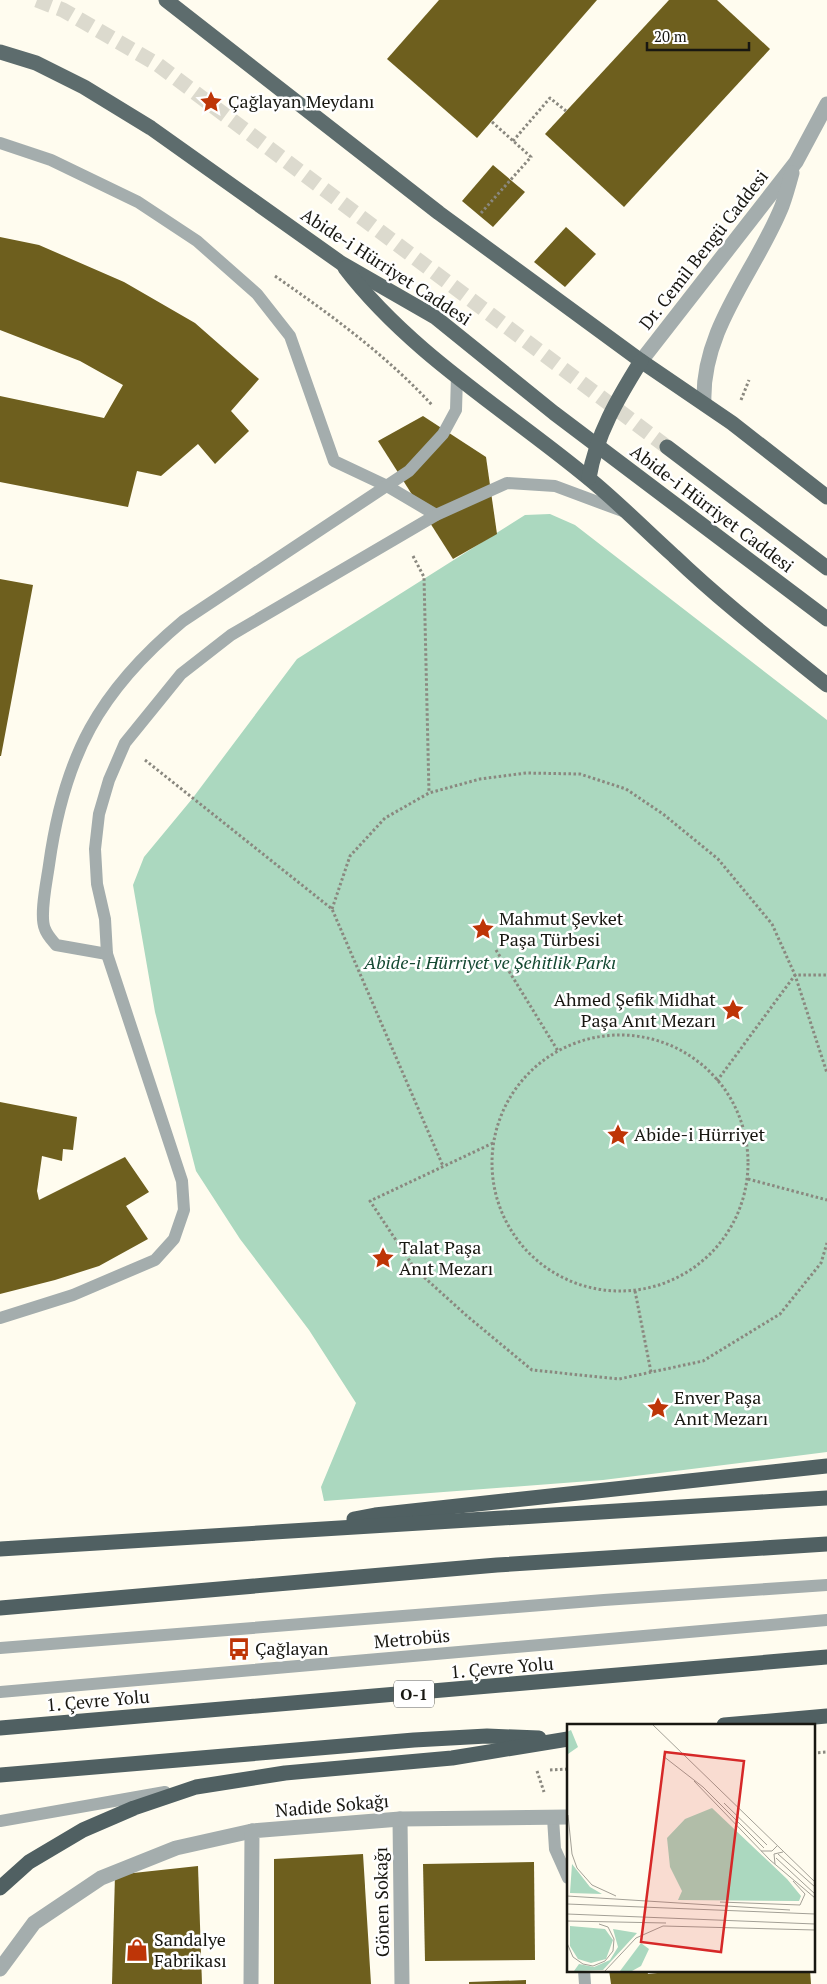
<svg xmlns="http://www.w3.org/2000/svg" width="827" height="1984" font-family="'PT Serif',serif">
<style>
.green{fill:#abd8bf}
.building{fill:#6e5f1e}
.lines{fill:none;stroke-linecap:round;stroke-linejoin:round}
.primary-tunnel{stroke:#dcdace;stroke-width:15;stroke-dasharray:15 8;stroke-linecap:butt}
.path{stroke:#8a887f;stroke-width:3;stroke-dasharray:2.5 2.5;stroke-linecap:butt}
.service{stroke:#a4adad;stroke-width:12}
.minor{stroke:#a4adad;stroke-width:15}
.tertiary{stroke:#a4adad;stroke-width:15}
.primary{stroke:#5d6c6d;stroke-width:15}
.trunk{stroke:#506062;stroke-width:15}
.labels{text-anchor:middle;stroke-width:5;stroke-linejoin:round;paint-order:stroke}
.shield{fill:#fff;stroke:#5d5d58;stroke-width:1}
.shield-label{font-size:16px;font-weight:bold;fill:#181711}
.poi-label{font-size:18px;fill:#181711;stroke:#fff;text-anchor:start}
.street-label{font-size:18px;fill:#181711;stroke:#fff}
.park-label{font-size:18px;font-style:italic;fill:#144932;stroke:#fff}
.inset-road{fill:none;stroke:#a3a096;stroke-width:1}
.view{fill:#d62828;fill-opacity:0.15;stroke:#d62828;stroke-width:2.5}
.inset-edge{fill:none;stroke:#181711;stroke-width:2.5}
</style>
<rect width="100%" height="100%" fill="#fffcef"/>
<path class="green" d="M550,514L575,525L827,720V1452L603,1480L324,1501L321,1487L356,1403L309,1330L240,1239L196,1171L155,1012L133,885L144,857L192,799L297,659L525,515Z"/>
<g class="building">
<path d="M439,0H597L477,138L387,59Z"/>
<path d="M669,0H717L770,49L624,207L545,134Z"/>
<path d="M493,165L525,192L493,227L462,201Z"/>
<path d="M566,227L596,254L565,287L534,262Z"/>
<path d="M0,237L39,245L124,282L195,323L259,379L231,411L249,431L215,464L198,444L161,476L137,471L128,507L0,482V396L104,418L123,385L80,361L0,330Z"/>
<path d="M423,416L486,457L497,534L453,559L378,441Z"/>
<path d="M0,579L33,585L1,756H0Z"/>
<path d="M0,1102L77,1117L73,1150L63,1149L62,1161L42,1156L37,1191L39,1200L125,1157L149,1192L126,1206L148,1239L99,1266L55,1280L0,1294Z"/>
<path d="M363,1854L371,1984H274V1859Z"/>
<path d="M534,1862L535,1960L425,1961L423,1864Z"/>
<path d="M198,1866L202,1984H112L115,1875Z"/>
<path d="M609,1970H647L648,1974L685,1970H810L811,1984H611Z"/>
<path d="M526,1980V1984H469V1982Z"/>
</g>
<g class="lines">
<path class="primary-tunnel" d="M37,0L63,10L157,64L667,447"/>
<g class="path">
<path d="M513,141L550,98L566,111"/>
<path d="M481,213L531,157L491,121"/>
<path d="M275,276C331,315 386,355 432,405"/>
<path d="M741,400L749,380"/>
<path d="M413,556L424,577L429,793"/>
<path d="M145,760L332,909L443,1166"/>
<path d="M332,909L350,856L385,818L429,793L480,779L526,773L580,774L626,789L663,814L718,859L772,924L795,975L827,1073"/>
<path d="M496,950L558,1051"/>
<circle cx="620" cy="1163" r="128"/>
<path d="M717,1081L795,975H827"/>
<path d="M493,1143L370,1201L415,1269L467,1316L532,1370L619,1379L703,1361L780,1314L821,1263L827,1243"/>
<path d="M748,1179L827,1200"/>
<path d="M635,1291L651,1372"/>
<path d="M813,1753L827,1752"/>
<path d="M550,1770L568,1769"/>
<path d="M537,1771L544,1792"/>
</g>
<g class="service">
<path d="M0,143L51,160L138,202L197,241L257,294L290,336L334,461L387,486L436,515"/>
<path d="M107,954L56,945C52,940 47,935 45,929C39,916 47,880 49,865C64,756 99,691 183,621L409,471L443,434L456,410L457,376"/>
<path d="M0,1318L73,1295L155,1260L174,1239L184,1210L182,1181L107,954L105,919L97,884L95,849L99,814L109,780L125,743L181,674L231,635L436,515L507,483L555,486L625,512"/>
<path d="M0,1648L604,1600L827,1585"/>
<path d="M0,1692L827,1620"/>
<path d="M553,1818L555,1849L568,1878"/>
<path d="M0,1821L165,1792"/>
<path d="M584,1970L585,1984"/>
</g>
<g class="minor">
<path d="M400,1819L402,1984"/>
<path d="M0,1969L34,1923L101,1878L176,1848L252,1831"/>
<path d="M251,1984L252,1831L400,1819L568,1817"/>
</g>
<g class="tertiary">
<path d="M641,361L796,162L827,104"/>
<path d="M704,403C701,329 756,271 782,206C786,195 789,184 792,173"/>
</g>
<g class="primary">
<path d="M166,0L439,213L641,361L732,423L827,497"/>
<path d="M0,52L36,63L84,87L151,128L341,263L435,317L554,413L827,619"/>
<path d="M345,268C410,353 506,410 587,477C618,502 645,530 674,556C722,602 775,643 827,685"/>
<path d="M667,447L827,568"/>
<path d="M589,478C596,435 618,398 641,361"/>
</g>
<g class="trunk">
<path d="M354,1519L375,1515L827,1466"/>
<path d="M0,1549L827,1498"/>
<path d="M0,1608L497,1565L827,1544"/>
<path d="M724,1725L827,1716"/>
<path d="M0,1728L827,1657"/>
<path d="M0,1775L414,1740L487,1736L539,1738"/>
<path d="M0,1888L29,1862L83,1830L134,1808L196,1787L285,1773L452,1758L568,1739"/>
</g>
</g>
<defs>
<symbol id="sight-bare" viewBox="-9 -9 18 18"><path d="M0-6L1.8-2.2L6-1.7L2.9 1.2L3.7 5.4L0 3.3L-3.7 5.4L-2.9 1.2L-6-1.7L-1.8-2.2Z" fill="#be3507" stroke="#fff" stroke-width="2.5" paint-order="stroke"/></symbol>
<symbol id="bus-bare" viewBox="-9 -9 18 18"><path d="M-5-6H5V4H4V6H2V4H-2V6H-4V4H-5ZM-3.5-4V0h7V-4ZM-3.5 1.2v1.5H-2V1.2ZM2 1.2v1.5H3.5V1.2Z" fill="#be3507" stroke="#fff" stroke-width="2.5" paint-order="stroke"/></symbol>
<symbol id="shop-bare" viewBox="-9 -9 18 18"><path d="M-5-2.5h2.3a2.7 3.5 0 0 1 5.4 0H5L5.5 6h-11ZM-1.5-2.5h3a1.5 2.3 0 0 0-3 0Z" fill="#be3507" stroke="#fff" stroke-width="2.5" paint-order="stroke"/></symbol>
</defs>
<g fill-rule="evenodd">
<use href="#sight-bare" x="195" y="86" width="32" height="32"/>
<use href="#sight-bare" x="467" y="913" width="32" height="32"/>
<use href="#sight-bare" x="717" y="994" width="32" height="32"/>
<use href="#sight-bare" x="602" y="1119" width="32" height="32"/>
<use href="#sight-bare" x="367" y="1242" width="32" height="32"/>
<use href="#sight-bare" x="642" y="1392" width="32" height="32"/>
<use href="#bus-bare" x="223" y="1633" width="32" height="32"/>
<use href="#shop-bare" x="121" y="1934" width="32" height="32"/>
</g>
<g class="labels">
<rect class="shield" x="394" y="1680.5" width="40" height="27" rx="4"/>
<g class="shield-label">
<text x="414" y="1700">O-1</text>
</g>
<g class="poi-label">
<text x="228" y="108">Çağlayan Meydanı</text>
<text x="499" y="925">Mahmut Şevket<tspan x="499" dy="21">Paşa Türbesi</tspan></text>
<text x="716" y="1006" text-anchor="end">Ahmed Şefik Midhat<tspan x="716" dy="21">Paşa Anıt Mezarı</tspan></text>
<text x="634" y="1141">Abide-i Hürriyet</text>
<text x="399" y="1254">Talat Paşa<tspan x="399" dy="21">Anıt Mezarı</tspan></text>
<text x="674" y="1404">Enver Paşa<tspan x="674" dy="21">Anıt Mezarı</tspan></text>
<text x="255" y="1655">Çağlayan</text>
<text x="154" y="1946">Sandalye<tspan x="154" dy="21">Fabrikası</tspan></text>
</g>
<g class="street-label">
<text transform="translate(704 250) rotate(-52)" y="6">Dr. Cemil Bengü Caddesi</text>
<text transform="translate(386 267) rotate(33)" y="6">Abide-i Hürriyet Caddesi</text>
<text transform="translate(712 509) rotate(37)" y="6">Abide-i Hürriyet Caddesi</text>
<text transform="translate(412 1639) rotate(-5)" y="6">Metrobüs</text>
<text transform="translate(502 1668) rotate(-5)" y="6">1. Çevre Yolu</text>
<text transform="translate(98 1701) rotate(-5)" y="6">1. Çevre Yolu</text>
<text transform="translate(332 1806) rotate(-5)" y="6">Nadide Sokağı</text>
<text transform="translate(382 1902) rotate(-91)" y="6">Gönen Sokağı</text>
</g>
<g class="park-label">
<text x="490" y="969">Abide-i Hürriyet ve Şehitlik Parkı</text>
</g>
</g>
<g transform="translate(567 1724)">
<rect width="248" height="248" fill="#fffcef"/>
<path d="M4,6L11,23L1,30L0,8ZM145,84L220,155L234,172L232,177L111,176L115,167L103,143L100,114L118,95ZM5,140L23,163L35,170L3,169ZM3,202L38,205L46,216L39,235L24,239L11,235L3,222ZM46,205L70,209L36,246L7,247L12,240L27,243L43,236L51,223ZM74,219L82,225L74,242L65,247H53Z" fill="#abd8bf"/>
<path class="inset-road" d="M85,0L248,158M96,32L136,63L197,124M127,57L203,136L248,174M157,79L200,121M1,91L5,130L10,144L25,161L49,172M194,127H205L210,122M211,130L248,163M209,134L248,170M208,140L207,130L216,128M0,172L223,186M153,178L233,181L238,170L226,157M0,180L248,190M0,190L248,200M0,197L99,199M0,219L6,233L16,240L26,242L38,237L46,227L47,215L41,203L32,200M38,247L69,214L96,202L248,206"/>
<path class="view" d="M98,28L177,37L154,228L74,218Z"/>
<rect width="248" height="248" class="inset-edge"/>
</g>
<path d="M647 42v8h102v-8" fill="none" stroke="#181711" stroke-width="2.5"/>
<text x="654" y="42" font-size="15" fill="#181711" stroke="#ffffff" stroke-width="4" paint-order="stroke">20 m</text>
</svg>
